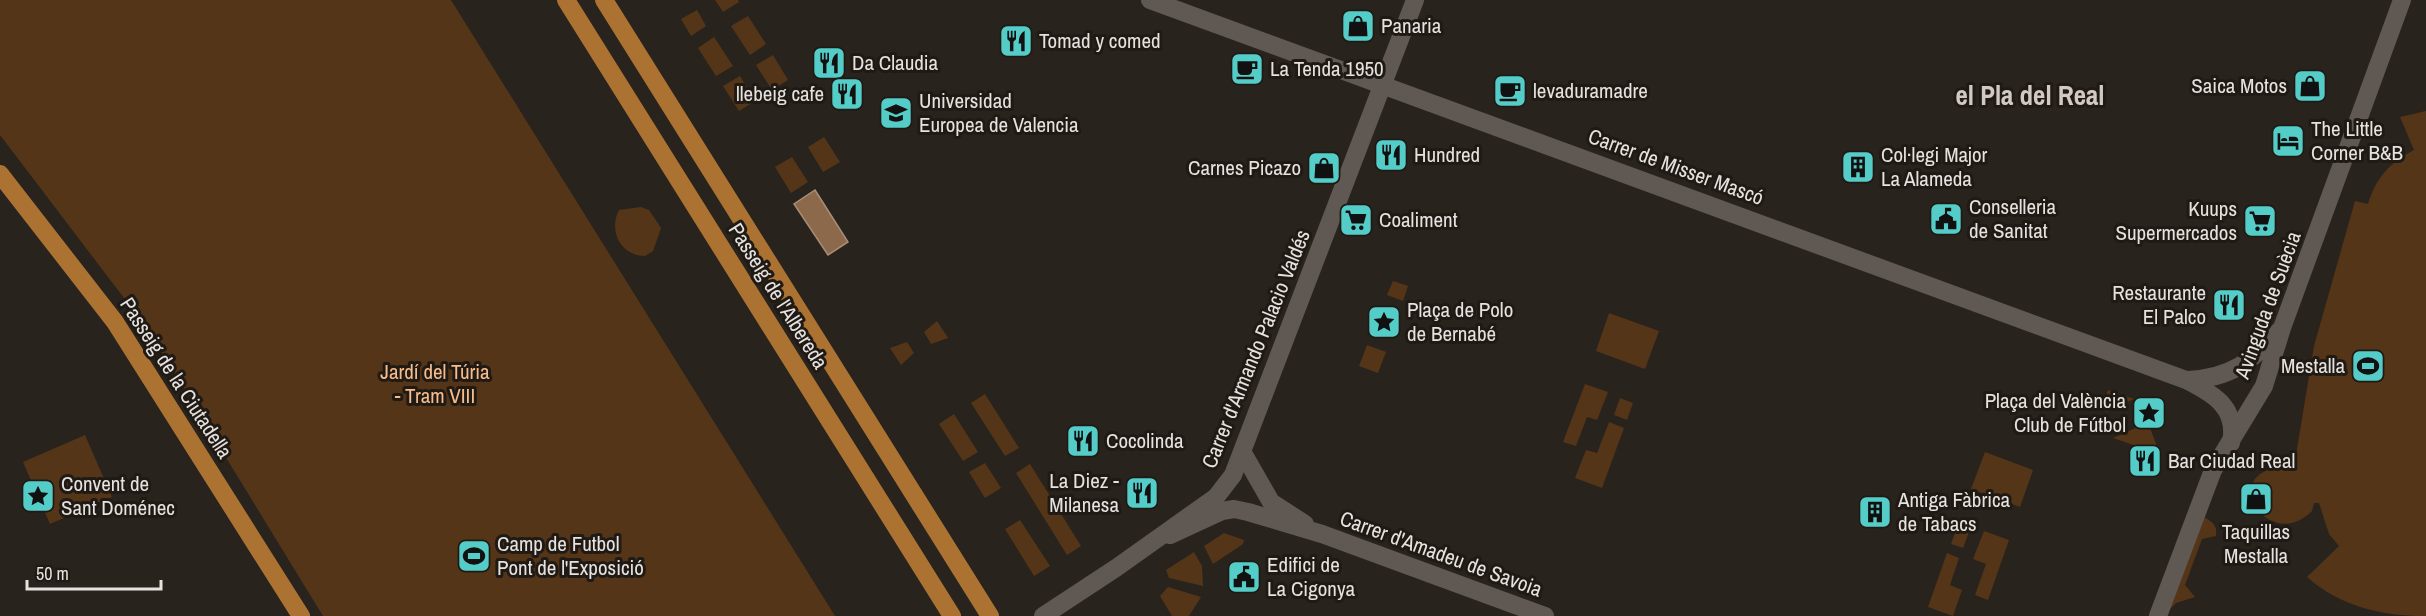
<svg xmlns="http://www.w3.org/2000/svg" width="2426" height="616" font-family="'Archivo Narrow',sans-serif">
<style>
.green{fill:#543518}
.water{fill:#8d694b;stroke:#a88d77;stroke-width:1.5}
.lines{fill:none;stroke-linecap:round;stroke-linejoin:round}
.minor{stroke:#605953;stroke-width:18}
.major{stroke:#ac7231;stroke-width:18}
.labels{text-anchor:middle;stroke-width:6;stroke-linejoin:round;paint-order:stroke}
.poi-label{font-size:21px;fill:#e6e2df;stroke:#201a15;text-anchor:start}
.street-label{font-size:21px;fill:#e6e2df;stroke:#201a15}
.park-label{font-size:21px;fill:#f7bc8a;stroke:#201a15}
.district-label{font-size:27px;font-weight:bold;fill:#d1c9c2;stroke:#201a15}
</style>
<rect width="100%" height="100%" fill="#29231e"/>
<g class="green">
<path d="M0,0H451L835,616H323L146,327L0,135Z"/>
<path d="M715,0H738L739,2L723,12Z"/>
<path d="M697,10L706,26L691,36L681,19Z"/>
<path d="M748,16L766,44L750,55L731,26Z"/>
<path d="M714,37L733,66L716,76L698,48Z"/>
<path d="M773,55L788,80L772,90L756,65Z"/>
<path d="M740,76L755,101L739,111L723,86Z"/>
<path d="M2426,111V616C2382,616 2341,607 2307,577L2339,546L2329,534L2319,503H2314L2312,511C2266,557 2211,463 2294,467L2314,346L2355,201L2368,204C2376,178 2389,163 2414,150L2400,117Z"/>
<path d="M824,137L840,162L823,172L808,147Z"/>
<path d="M792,157L808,182L791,193L775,167Z"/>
<path d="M641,207L649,210L661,228L653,251L645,256C621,256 608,231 619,210Z"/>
<path d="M1393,281L1408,286L1403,301L1387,295Z"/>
<path d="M1609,313L1659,331L1645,369L1596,351Z"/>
<path d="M937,321L948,338L931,344L924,332Z"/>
<path d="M907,342L914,353L901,365L890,348Z"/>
<path d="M1367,345L1386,352L1378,373L1359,366Z"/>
<path d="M1585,384L1608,392L1597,420L1587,417L1576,446L1563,442Z"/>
<path d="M2108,390L2134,399L2106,412L2103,404Z"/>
<path d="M985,394L1019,448L1005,456L971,403Z"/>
<path d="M1620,398L1633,403L1627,420L1614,415Z"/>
<path d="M954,414L978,452L963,461L939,424Z"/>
<path d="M1609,422L1624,428L1602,488L1575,478L1586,450L1597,453Z"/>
<path d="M2148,423L2160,454L2113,438L2147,423Z"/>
<path d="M85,435L112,497L50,524L23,462Z"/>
<path d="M1985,452L2033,470L2020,507L1971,489Z"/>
<path d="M985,463L1001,488L985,498L969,472Z"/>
<path d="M1030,464L1081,546L1067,555L1016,473Z"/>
<path d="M2200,515C2210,520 2218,524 2216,536L2202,539L2185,585L2195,597L2176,603L2169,610Z"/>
<path d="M1020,520L1050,566L1034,576L1005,529Z"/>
<path d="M1957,527L1969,532L1963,548L1951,544Z"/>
<path d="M1984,531L2009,540L1988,600L1975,595L1986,564L1973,559Z"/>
<path d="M1224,533L1244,540L1243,544L1213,564L1204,546Z"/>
<path d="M1194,552L1202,566L1203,586L1169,578L1166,570Z"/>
<path d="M1947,553L1959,558L1950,585L1962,590L1953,616L1928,607Z"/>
<path d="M1168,587L1201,597L1189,616H1172L1160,596Z"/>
</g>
<path class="water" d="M815,190L848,242L828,255L794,204Z"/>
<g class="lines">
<g class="minor">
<path d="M1150,0L2186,380C2214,394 2238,408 2231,443"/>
<path d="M2188,380C2231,378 2251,362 2279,331"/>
<path d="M1243,453L1271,502L1305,524"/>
<path d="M1170,535L1222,511L1234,509L1248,512L1322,534L1545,616"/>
<path d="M1043,616L1116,568L1216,497L1233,475L1415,0"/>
<path d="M2158,616L2213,470L2264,386L2282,328L2402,0"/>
</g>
<g class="major">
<path d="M566,0L952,616"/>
<path d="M604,0L990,616"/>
<path d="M0,174L115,322L301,616"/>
</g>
</g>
<defs>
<symbol id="shop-square" viewBox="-11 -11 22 22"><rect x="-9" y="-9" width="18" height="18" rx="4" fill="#54cdc8" stroke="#201a15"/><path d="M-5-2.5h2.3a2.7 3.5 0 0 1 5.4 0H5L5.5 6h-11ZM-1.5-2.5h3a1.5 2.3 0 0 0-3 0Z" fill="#111"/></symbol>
<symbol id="restaurant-square" viewBox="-11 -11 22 22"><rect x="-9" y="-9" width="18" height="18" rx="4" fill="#54cdc8" stroke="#201a15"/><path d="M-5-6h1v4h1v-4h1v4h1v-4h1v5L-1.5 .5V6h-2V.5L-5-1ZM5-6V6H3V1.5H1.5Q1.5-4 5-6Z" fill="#111"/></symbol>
<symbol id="cafe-square" viewBox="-11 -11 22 22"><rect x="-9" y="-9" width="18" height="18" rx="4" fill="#54cdc8" stroke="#201a15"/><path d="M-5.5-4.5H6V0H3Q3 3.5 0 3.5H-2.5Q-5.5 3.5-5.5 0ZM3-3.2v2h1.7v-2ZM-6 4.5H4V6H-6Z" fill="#111"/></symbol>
<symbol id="university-square" viewBox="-11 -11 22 22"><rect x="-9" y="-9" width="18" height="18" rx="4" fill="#54cdc8" stroke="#201a15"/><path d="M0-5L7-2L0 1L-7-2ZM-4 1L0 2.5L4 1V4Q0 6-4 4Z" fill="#111"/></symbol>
<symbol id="hotel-square" viewBox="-11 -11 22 22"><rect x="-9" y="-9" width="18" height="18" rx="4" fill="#54cdc8" stroke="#201a15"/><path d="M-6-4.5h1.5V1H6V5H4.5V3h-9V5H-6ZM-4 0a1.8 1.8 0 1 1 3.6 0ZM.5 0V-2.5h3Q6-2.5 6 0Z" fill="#111"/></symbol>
<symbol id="building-square" viewBox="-11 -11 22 22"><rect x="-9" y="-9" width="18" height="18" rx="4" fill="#54cdc8" stroke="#201a15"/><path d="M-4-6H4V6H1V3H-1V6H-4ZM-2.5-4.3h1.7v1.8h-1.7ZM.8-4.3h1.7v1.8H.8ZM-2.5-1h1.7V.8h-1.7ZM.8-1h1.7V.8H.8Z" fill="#111"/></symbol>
<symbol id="civic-square" viewBox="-11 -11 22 22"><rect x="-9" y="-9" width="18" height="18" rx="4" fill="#54cdc8" stroke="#201a15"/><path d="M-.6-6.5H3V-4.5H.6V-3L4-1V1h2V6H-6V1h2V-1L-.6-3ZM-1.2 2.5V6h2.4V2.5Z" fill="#111"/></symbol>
<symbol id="supermarket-square" viewBox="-11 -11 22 22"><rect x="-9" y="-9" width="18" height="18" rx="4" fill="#54cdc8" stroke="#201a15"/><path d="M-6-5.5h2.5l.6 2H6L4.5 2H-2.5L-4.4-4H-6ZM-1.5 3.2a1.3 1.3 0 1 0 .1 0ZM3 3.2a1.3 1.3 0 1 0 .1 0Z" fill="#111"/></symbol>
<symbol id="sight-square" viewBox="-11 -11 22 22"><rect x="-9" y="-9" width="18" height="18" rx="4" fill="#54cdc8" stroke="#201a15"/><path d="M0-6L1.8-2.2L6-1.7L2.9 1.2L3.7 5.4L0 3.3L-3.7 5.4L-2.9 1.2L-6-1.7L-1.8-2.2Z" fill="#111"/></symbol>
<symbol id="stadium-square" viewBox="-11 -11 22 22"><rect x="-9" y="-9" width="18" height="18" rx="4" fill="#54cdc8" stroke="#201a15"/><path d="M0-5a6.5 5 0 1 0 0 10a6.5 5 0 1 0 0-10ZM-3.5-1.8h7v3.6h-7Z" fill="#111"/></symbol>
</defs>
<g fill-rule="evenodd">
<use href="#shop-square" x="1339" y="7" width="38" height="38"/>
<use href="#restaurant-square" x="997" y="22" width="38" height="38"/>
<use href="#restaurant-square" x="810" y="44" width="38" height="38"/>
<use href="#cafe-square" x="1228" y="50" width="38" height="38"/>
<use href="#shop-square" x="2291" y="67" width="38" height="38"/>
<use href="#cafe-square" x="1491" y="72" width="38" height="38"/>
<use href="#restaurant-square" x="828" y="75" width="38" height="38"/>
<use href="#university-square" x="877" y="94" width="38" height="38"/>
<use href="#hotel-square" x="2269" y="122" width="38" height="38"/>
<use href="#restaurant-square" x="1372" y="136" width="38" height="38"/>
<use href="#building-square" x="1839" y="148" width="38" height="38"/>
<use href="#shop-square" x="1305" y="149" width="38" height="38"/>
<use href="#civic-square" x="1927" y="200" width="38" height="38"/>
<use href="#supermarket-square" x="1337" y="201" width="38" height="38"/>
<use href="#supermarket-square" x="2241" y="202" width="38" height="38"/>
<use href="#restaurant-square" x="2210" y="286" width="38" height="38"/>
<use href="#sight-square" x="1365" y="303" width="38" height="38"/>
<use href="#stadium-square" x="2349" y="347" width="38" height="38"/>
<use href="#sight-square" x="2130" y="394" width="38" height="38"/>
<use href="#restaurant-square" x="1064" y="422" width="38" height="38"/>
<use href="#restaurant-square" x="2126" y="442" width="38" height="38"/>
<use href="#restaurant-square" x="1123" y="474" width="38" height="38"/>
<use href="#sight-square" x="19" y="477" width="38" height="38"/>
<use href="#shop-square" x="2237" y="480" width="38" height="38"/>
<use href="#building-square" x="1856" y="493" width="38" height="38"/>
<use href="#stadium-square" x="455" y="537" width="38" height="38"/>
<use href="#civic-square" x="1225" y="558" width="38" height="38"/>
</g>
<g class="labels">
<g class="poi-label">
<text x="1381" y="33">Panaria</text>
<text x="1039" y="48">Tomad y comed</text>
<text x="852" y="70">Da Claudia</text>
<text x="1270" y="76">La Tenda 1950</text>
<text x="2287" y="93" text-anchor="end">Saica Motos</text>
<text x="1533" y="98">levaduramadre</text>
<text x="824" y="101" text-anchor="end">llebeig cafe</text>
<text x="919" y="108">Universidad<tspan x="919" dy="24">Europea de Valencia</tspan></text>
<text x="2311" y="136">The Little<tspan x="2311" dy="24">Corner B&amp;B</tspan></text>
<text x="1414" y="162">Hundred</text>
<text x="1881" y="162">Col·legi Major<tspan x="1881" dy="24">La Alameda</tspan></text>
<text x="1301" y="175" text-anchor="end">Carnes Picazo</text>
<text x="1969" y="214">Conselleria<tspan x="1969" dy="24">de Sanitat</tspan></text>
<text x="2237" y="216" text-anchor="end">Kuups<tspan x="2237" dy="24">Supermercados</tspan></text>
<text x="1379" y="227">Coaliment</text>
<text x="2206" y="300" text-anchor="end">Restaurante<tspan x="2206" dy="24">El Palco</tspan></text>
<text x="1407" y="317">Plaça de Polo<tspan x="1407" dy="24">de Bernabé</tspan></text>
<text x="2345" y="373" text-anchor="end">Mestalla</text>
<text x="2126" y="408" text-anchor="end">Plaça del València<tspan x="2126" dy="24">Club de Fútbol</tspan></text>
<text x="1106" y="448">Cocolinda</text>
<text x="2168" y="468">Bar Ciudad Real</text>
<text x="1119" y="488" text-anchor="end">La Diez -<tspan x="1119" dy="24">Milanesa</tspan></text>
<text x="61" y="491">Convent de<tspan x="61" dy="24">Sant Doménec</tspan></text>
<text x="1898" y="507">Antiga Fàbrica<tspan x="1898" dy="24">de Tabacs</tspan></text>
<text x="2256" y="539" text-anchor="middle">Taquillas<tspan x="2256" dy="24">Mestalla</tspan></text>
<text x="497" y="551">Camp de Futbol<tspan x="497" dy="24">Pont de l'Exposició</tspan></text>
<text x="1267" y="572">Edifici de<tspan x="1267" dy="24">La Cigonya</tspan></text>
</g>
<g class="street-label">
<text transform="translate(1676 167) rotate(20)" y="7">Carrer de Misser Mascó</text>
<text transform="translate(778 296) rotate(58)" y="7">Passeig de l'Albereda</text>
<text transform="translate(2268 305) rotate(-70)" y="7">Avinguda de Suècia</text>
<text transform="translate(1256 349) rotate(-68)" y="7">Carrer d'Armando Palacio Valdés</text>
<text transform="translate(176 378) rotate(57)" y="7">Passeig de la Ciutadella</text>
<text transform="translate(1441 554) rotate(20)" y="7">Carrer d'Amadeu de Savoia</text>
</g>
<g class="park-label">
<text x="435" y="379">Jardí del Túria<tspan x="435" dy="24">- Tram VIII</tspan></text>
</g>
<g class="district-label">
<text x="2030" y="105">el Pla del Real</text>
</g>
</g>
<path d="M27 580v9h134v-9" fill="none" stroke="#e6e2df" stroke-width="3"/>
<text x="36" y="580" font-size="18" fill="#e6e2df" stroke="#201a15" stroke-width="4.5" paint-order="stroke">50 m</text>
</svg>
